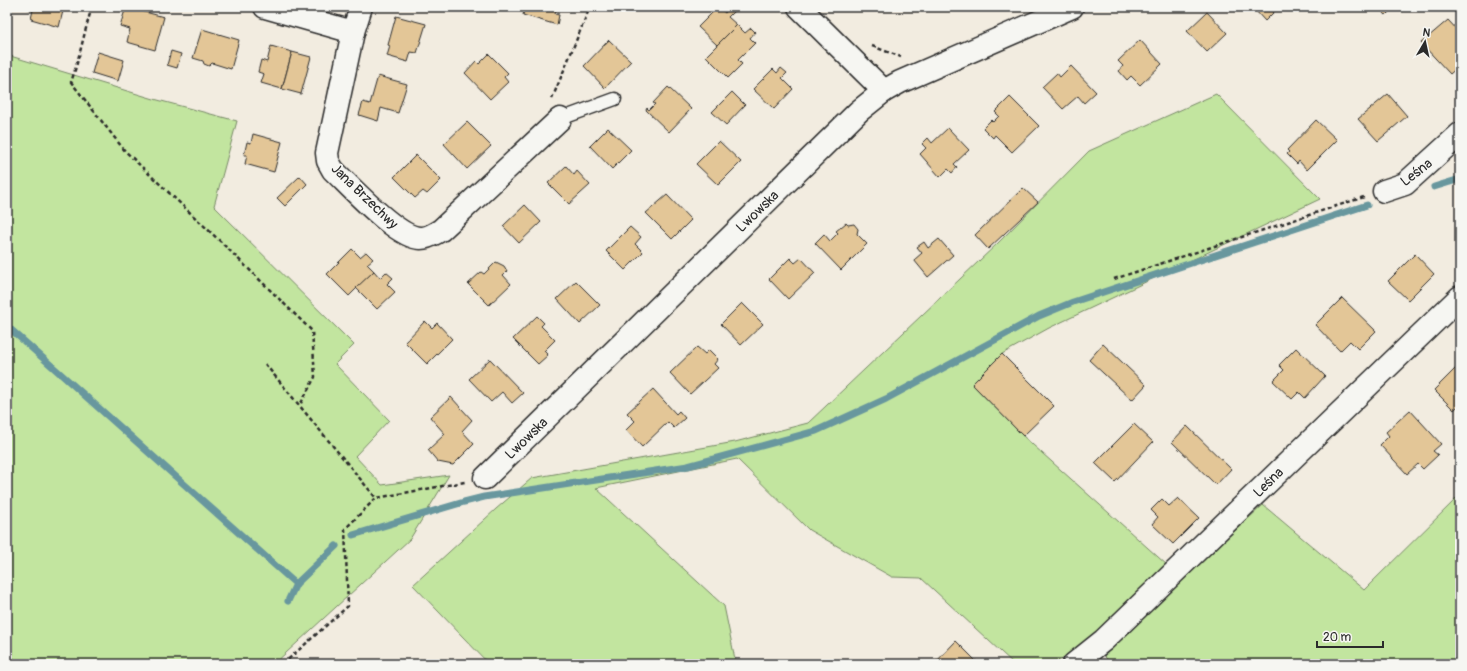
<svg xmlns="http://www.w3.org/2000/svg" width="1467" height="671" font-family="Pangolin,sans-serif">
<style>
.green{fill:#c2e59f;stroke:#768865}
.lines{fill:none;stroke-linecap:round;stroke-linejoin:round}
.stream{stroke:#67979e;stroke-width:7}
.building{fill:#e3c697;stroke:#2b2b2b}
.lane-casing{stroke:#2b2b2b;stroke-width:15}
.street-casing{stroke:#2b2b2b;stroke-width:25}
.path{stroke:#2b2b2b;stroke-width:2.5;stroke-dasharray:4 3;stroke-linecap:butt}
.lane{stroke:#f6f6f2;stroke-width:12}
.street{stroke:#f6f6f2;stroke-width:22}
.labels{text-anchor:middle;stroke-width:3.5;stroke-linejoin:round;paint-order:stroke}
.street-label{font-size:14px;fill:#2b2b2b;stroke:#f6f6f2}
</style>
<rect width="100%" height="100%" fill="#f2ece0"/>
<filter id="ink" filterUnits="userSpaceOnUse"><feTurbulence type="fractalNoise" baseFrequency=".025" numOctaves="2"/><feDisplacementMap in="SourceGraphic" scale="8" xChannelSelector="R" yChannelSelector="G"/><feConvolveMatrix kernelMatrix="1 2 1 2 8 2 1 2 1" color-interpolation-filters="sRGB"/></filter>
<g filter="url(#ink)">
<g class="green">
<path d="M7,55L154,99L237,121L214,206L354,345L335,364L389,420L355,456L382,485L449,475L410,539L274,664H26L7,656Z"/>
<path d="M1216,94L1320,199L1049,328L1002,354L972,384L1023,436L1167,565L1096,634L1055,664H1014L921,578L892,577L809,530L737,459L596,488L724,606L736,664H489L413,585L496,509L532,478L735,442L808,423L998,243L1089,151Z"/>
<path d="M1460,495V664H1112L1104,656L1184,578L1263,505L1364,590Z"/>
</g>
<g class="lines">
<g class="stream">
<path d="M1434,187L1460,179"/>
<path d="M7,326L296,584L336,546"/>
<path d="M353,535L464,502L484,497L688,466L816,431L886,399L1039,316L1073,302L1367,205"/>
<path d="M288,601L296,584"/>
</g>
</g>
<g class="building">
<path d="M21,7H64L59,27L31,19L33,10Z"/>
<path d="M126,7L164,17L155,50L127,42L130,29L120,26Z"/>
<path d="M525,7H557L555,14L559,15L557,25L523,15Z"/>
<path d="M718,7L725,13L730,7L734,11L728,17L737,25L717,45L698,27Z"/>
<path d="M1248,7H1279L1265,21L1255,10H1252Z"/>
<path d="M1377,7H1394L1386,15Z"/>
<path d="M1207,12L1227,33L1207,52L1187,31Z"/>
<path d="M396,16L426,24L417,53L411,52L408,62L387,56L390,46L388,45Z"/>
<path d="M1448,20L1460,33V65L1450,74L1421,43Z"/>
<path d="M737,25L745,33L751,28L755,32L750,38L755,43L738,60L742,64L728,78L706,56Z"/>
<path d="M202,29L239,40L231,69L212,63L209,66L204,64L203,61L193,58Z"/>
<path d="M609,40L631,61L605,88L584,66Z"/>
<path d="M1140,40L1162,64L1140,85L1131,76L1127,80L1119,71L1123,66L1118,61Z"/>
<path d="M271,46L292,52L282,89L261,83L264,74L258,72L261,60L267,62Z"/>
<path d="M171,51L181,54L177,68L167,65Z"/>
<path d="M98,52L124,60L118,81L92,73Z"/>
<path d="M292,52L311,57L301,94L282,89Z"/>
<path d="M489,54L508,73L504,77L508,82L490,99L465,73L476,61L479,64Z"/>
<path d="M1071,66L1096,92L1084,103L1078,96L1063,109L1042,87L1057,73L1060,77Z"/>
<path d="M781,68L787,73L782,78L793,89L774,109L753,89L773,69L777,73Z"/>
<path d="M378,76L407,84L398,113L381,108L378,121L359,115L363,102L370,104Z"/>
<path d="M668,87L691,109L669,132L646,110L647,108L649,110L655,104L653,103Z"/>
<path d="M732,92L745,105L726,125L712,112Z"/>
<path d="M1388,94L1407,116L1378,141L1358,119Z"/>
<path d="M1010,97L1039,126L1012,152L995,135L993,138L983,128L991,120L993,122L999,116L995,112Z"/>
<path d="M1316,120L1337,140L1307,170L1299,161L1297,164L1287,154L1289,152L1287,150Z"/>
<path d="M467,122L491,146L467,169L444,144Z"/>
<path d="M608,128L631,150L612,169L590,146Z"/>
<path d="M948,128L969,150L954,164L957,167L952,173L948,169L940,177L920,154L926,148L922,144L928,138L932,143Z"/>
<path d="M253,134L282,142L274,172L245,164L247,155H244L247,142L251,143Z"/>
<path d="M719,141L741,162L718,185L696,164Z"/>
<path d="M416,155L441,180L427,194L423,191L415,198L394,177Z"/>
<path d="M566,166L574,175L577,171L590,185L569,204L548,183Z"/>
<path d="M300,176L307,184L285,206L277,198Z"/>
<path d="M1023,188L1038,202L988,249L975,235Z"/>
<path d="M667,195L691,220L672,239L646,213Z"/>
<path d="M525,205L541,222L519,243L503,226Z"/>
<path d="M846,223L848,225L854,224L858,229L857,234L867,244L841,270L815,243L824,234L830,241L838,233L836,231Z"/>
<path d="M630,227L641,237L635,244L643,252L625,270L606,251Z"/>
<path d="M939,239L953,255L928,277L914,260L922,253L917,247L924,242L928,248Z"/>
<path d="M352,249L360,257L366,252L373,259L367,264L374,271L349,296L327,274Z"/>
<path d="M1415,254L1434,274L1408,300L1388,281Z"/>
<path d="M790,258L795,263L801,258L815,273L788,299L769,279Z"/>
<path d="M496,262L504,266L507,271L503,275L511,284L489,305L468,284L481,272L484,274Z"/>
<path d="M374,271L380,278L386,272L393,278L387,284L395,292L377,309L356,288Z"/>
<path d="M576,281L600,305L580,324L557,299Z"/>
<path d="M1342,298L1376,331L1358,349L1350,341L1340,351L1315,325Z"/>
<path d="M742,303L763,324L741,345L721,324Z"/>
<path d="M537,316L544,323L541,326L555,340L544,351L548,355L538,364L513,339Z"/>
<path d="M425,321L432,328L437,323L452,339L427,364L405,342Z"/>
<path d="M1103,344L1146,385L1132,400L1089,360Z"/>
<path d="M697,347L705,354L709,350L718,359L714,364L718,368L690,394L670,373Z"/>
<path d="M1296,348L1325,376L1305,398L1299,392L1292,399L1273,381L1284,370L1279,365Z"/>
<path d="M1002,354L1054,406L1023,436L972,384Z"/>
<path d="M490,359L523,393L512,403L502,392L491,402L469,379Z"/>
<path d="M1460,364V404L1454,410L1434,390Z"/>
<path d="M653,389L676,414L679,411L685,418L674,428L668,422L642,447L626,430L635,421L627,413Z"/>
<path d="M451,397L472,420L462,431L474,444L453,465L438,462L428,450L445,434L430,417Z"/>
<path d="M1410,410L1441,444L1433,451L1438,455L1423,469L1418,464L1407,474L1380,445L1389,436L1386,432Z"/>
<path d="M1134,424L1153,442L1115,482L1095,463Z"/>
<path d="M1187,426L1231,469L1216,485L1172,442Z"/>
<path d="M1178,498L1199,518L1173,544L1152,524L1158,517L1151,510L1162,499L1169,506Z"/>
<path d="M956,641L977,662L975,664H934Z"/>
</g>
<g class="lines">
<defs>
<path id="lane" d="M560,119L615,99"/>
<g id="street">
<path d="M265,7L353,32"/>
<path d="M361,7L353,32L327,153L328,161L333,170C351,187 398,239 421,238C429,238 435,233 441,230L560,119"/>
<path d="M799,7L884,91"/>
<path d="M1384,191L1405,184L1460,134"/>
<path d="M485,478L859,111L884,91L900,82L1072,7"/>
<path d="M1074,664L1104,640L1460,297"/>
</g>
</defs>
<use href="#lane" class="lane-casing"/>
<use href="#street" class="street-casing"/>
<g class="path">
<path d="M92,7C84,32 80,57 71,82L125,151L222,243L312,331L315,377L300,405"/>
<path d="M872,46L901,57"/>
<path d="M552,99L590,7"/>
<path d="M1114,279L1364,197"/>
<path d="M265,364L376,498"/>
<path d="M283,664L348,606L345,529L376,498L465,482"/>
</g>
<use href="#lane" class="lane"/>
<use href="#street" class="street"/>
</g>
</g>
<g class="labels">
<g class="street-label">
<text transform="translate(1416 172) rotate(-38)" y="5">Leśna</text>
<text transform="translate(365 196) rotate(44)" y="5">Jana Brzechwy</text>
<text transform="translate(757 211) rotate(-44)" y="5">Lwowska</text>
<text transform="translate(526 438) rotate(-44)" y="5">Lwowska</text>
<text transform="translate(1268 482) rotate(-44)" y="5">Leśna</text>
</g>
</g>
<rect width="1467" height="671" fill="none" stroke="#f6f6f2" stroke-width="24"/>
<rect x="12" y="12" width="1443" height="647" fill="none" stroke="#2b2b2b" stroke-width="1.5" filter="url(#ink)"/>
<g transform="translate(1425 42) rotate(9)" stroke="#f6f6f2" stroke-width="3" paint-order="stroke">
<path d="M0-3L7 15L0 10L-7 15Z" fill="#2b2b2b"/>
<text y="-6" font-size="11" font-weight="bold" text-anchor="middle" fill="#2b2b2b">N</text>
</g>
<path d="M1317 641v6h66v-6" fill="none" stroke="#2b2b2b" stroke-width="2"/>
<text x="1323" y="641" font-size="12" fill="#2b2b2b" stroke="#f6f6f2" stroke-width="3" paint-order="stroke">20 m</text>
</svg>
